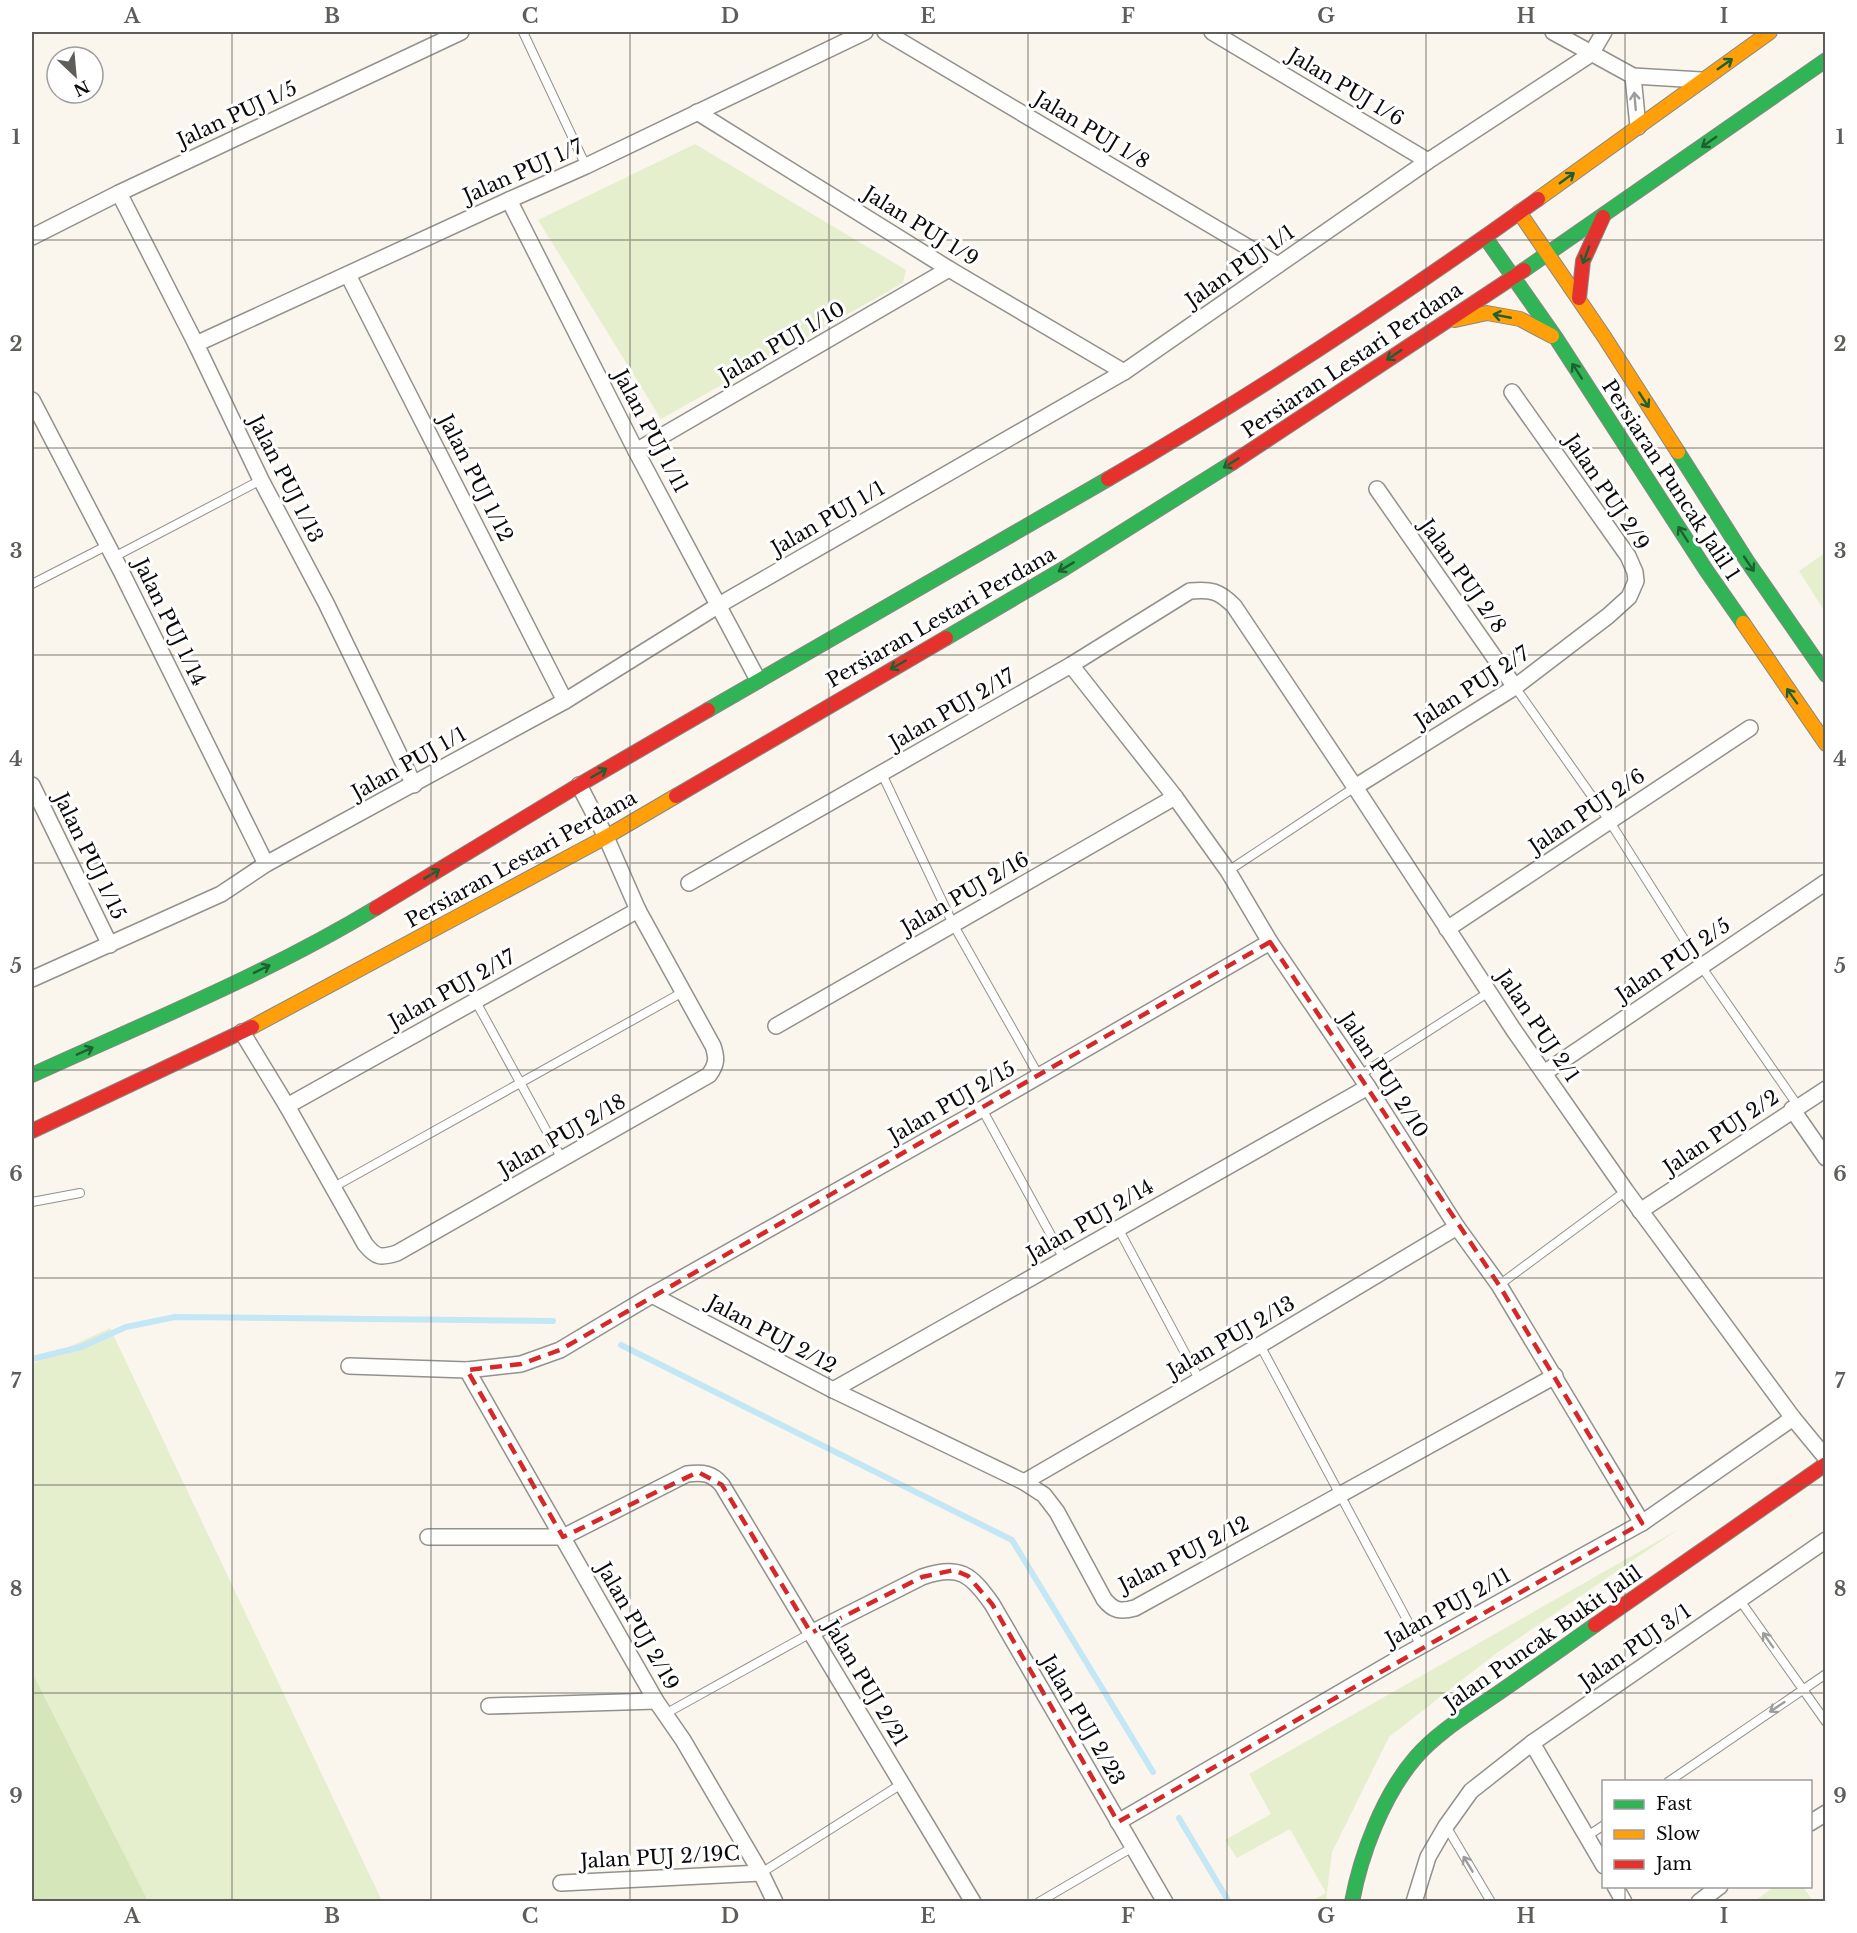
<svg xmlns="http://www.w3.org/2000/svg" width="1857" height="1933" font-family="'Libre Baskerville',serif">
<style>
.green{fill:#e5efcd}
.forest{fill:#d5e7ba}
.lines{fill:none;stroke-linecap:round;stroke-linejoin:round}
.stream{stroke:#c3e7f5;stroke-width:6}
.lane-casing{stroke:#93918d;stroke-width:10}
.street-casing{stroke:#93918d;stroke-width:18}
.fast-casing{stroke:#898783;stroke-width:16}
.slow-casing{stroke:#898783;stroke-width:16}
.jam-casing{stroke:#898783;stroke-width:16}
.lane{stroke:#fefefc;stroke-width:8}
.street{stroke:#fefefc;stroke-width:15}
.fast{stroke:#30b455;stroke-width:14}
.slow{stroke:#ff9f0a;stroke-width:14}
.jam{stroke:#e5322d;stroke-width:14}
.oneway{stroke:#1e6030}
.oneway2{stroke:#9d9d9c}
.marked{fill:none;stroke:#d62828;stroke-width:4.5;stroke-dasharray:12 8;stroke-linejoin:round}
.grid{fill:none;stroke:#5f5d5a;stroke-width:1.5;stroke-opacity:0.55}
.labels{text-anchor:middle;stroke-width:6;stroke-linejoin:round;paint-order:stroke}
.street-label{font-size:20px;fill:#0b0b0b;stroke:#fff}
.neatline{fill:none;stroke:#5f5d5a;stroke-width:2}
.grid-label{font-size:20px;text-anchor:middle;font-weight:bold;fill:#5f5d5a}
</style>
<rect width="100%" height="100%" fill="#faf6ed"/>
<g class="green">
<path d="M695,144L906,270L903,283L661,419L538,220Z"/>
<path d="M1825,553V612L1799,571Z"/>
<path d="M110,1328L382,1901H148L32,1672V1364Z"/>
<path d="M1679,1529L1494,1655L1389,1737L1332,1852L1326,1901H1311L1326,1893L1290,1829L1237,1858L1225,1840L1271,1814L1249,1774Z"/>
<path d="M1775,1886L1803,1887L1813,1901H1755Z"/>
</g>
<path class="forest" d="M32,1672L148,1901H32Z"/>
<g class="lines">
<g class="stream">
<path d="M621,1345L1012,1540L1153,1772"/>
<path d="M32,1359L81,1347L126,1327L175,1317L553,1321"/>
<path d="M1179,1818L1229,1902"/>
</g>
<defs>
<g id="lane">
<path d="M523,32L586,166"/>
<path d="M114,557L261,480"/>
<path d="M32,584L108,545"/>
<path d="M1515,687L1610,822L1701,966L1798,1106"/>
<path d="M882,774L953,924L1039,1076"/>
<path d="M1228,871L1355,787"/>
<path d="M475,1000L562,1159"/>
<path d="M1360,1075L1489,992"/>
<path d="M982,1109L1064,1259"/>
<path d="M334,1187L683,992"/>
<path d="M32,1202L80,1193"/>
<path d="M1118,1228L1199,1379"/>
<path d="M1499,1285L1626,1191"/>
<path d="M1260,1345L1421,1646"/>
<path d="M1739,1599L1826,1722"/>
<path d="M665,1714L811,1633"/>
<path d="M1668,1782L1826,1674"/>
<path d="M1446,1826L1491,1902"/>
<path d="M1586,1837L1604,1825"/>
<path d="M761,1873L903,1783"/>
<path d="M1039,1902L1133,1847"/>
</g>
<g id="street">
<path d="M885,32L1278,265"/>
<path d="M1212,32L1428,161"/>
<path d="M1553,32L1633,76L1701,80"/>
<path d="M1633,76L1638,127"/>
<path d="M697,112L949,269L1124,372"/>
<path d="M119,193L196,344L261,480L326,603L414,785"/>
<path d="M509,200L636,451L758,680"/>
<path d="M32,237L119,193L461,32"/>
<path d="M348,275L565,701"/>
<path d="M196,344L509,200L586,166L865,32"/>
<path d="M32,400L121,571L266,864"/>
<path d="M636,451L949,269"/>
<path d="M1377,489L1515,687"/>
<path d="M1071,665L1175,797L1228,871L1270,942L1368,1087L1457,1227L1499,1285L1642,1523"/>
<path d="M32,785L110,945"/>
<path d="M1355,787L1515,687L1608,616L1629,597L1636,581L1635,572L1628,556L1512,392"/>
<path d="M689,883L1071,665L1190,591C1211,589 1219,591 1234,606L1355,787L1513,1029L1626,1191L1793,1418L1826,1458"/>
<path d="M1447,929L1750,728"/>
<path d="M32,979L221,894L266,864L565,701L719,605L1124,372L1428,161L1591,54L1604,32"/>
<path d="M776,1026L1175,797"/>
<path d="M242,1032L287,1106L365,1244C376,1258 381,1258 397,1253L709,1075C717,1064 717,1058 713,1046L638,910L606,837L579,785"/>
<path d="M1544,1073L1826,882"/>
<path d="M287,1106L638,910"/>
<path d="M1792,1109L1826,1158"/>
<path d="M1640,1211L1826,1089"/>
<path d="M652,1295L833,1390L1024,1482L1044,1495L1057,1512L1104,1599C1113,1611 1121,1612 1135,1608L1555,1376"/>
<path d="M349,1366L467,1370L521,1364L560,1350L652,1295L982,1109L1270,942"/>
<path d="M467,1370L656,1701L683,1740L761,1873L775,1902"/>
<path d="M833,1390L1368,1087"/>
<path d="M1024,1482L1260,1345L1457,1227"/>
<path d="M428,1537H563L687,1474C703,1472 712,1473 722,1485L973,1902"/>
<path d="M811,1633L922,1577C959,1564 971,1574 992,1604L1165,1902"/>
<path d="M489,1706L656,1701"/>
<path d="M1532,1743L1604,1866"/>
<path d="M1118,1822L1403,1656L1642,1523L1793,1418"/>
<path d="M1810,1823L1826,1813"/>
<path d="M561,1883L761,1873"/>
<path d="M1615,1886L1624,1902"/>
<path d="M1414,1902L1428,1857L1446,1826L1471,1791L1532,1743L1826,1540"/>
<path d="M1699,1902L1720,1886"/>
</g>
<g id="fast">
<path d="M1485,237L1556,338L1706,570L1743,623"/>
<path d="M1524,270L1826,60"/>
<path d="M1678,452L1747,561L1826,675"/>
<path d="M946,638L1065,568L1232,463"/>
<path d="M708,710L1108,479"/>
<path d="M32,1075C148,1022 267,974 376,908"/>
<path d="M1352,1902C1361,1854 1383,1795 1416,1757C1437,1733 1465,1716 1491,1698C1526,1674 1561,1649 1595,1625"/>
</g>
<g id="slow">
<path d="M1538,199L1770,32"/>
<path d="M1519,212L1603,335L1678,452"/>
<path d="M1455,320L1487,313L1520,319L1552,336"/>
<path d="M1743,623L1826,744"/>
<path d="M252,1027L606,837L676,796"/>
</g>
<g id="jam">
<path d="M1579,298L1583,261L1603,217"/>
<path d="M1232,463L1524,270"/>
<path d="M1108,479C1256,393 1400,298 1538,199"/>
<path d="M676,796L946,638"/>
<path d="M376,908L579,785L708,710"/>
<path d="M32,1131L252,1027"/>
<path d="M1595,1625L1826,1464"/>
</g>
</defs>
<use href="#lane" class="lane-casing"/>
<use href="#street" class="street-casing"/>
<use href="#fast" class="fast-casing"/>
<use href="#slow" class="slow-casing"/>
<use href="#jam" class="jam-casing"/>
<use href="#lane" class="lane"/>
<use href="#street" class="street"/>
<use href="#fast" class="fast"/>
<use href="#slow" class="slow"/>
<use href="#jam" class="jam"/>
</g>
<defs><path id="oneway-shaft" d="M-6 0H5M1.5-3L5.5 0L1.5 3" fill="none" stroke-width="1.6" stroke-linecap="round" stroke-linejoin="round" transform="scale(1.5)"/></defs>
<g class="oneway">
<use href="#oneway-shaft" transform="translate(1725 64) rotate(-35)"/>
<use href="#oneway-shaft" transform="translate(1709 142) rotate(145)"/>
<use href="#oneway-shaft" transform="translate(1567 178) rotate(-36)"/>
<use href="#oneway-shaft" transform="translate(1586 255) rotate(110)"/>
<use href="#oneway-shaft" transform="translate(1502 316) rotate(-169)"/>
<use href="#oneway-shaft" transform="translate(1394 355) rotate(146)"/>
<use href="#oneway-shaft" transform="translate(1577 371) rotate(-123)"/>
<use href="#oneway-shaft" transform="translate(1644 400) rotate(57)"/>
<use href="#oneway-shaft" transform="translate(1231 463) rotate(148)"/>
<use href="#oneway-shaft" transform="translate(1683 534) rotate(-123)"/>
<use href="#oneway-shaft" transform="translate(1749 564) rotate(56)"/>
<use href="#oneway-shaft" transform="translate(1066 567) rotate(149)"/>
<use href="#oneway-shaft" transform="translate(898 665) rotate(150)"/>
<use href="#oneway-shaft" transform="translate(1792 696) rotate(-125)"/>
<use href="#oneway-shaft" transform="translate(599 773) rotate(-30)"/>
<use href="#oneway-shaft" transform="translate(432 874) rotate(-31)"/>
<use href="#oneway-shaft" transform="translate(262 969) rotate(-26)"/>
<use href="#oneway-shaft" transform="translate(85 1051) rotate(-24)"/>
</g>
<g class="oneway2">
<use href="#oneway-shaft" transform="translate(1635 101) rotate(-95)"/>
<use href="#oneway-shaft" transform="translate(1768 1640) rotate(-125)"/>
<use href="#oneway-shaft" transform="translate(1777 1707) rotate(146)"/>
<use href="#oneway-shaft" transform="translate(1468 1864) rotate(-121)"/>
</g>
<path class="marked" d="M1270,942L1499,1285L1642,1523L1118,1822L992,1604L968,1576L954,1570L922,1577L811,1633L722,1485L698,1472L563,1537L467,1370L521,1364L560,1350Z"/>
<path class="grid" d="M232,32V1902M431,32V1902M630,32V1902M829,32V1902M1028,32V1902M1227,32V1902M1426,32V1902M1625,32V1782M32,240H1826M32,448H1826M32,655H1826M32,863H1826M32,1070H1826M32,1278H1826M32,1485H1826M32,1693H1826M1625,1886V1902"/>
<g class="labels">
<g class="street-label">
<text transform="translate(1346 87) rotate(31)" y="7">Jalan PUJ 1/6</text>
<text transform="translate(237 114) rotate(-25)" y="7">Jalan PUJ 1/5</text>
<text transform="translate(1092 130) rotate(31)" y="7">Jalan PUJ 1/8</text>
<text transform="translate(523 171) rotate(-24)" y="7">Jalan PUJ 1/7</text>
<text transform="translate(921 226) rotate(32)" y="7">Jalan PUJ 1/9</text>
<text transform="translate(1240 266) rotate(-35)" y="7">Jalan PUJ 1/1</text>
<text transform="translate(782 342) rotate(-30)" y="7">Jalan PUJ 1/10</text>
<text transform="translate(1352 360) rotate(-34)" y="7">Persiaran Lestari Perdana</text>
<text transform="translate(651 431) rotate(62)" y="7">Jalan PUJ 1/11</text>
<text transform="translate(476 478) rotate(63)" y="7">Jalan PUJ 1/12</text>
<text transform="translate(286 479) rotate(63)" y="7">Jalan PUJ 1/13</text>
<text transform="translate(1671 480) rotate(57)" y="7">Persiaran Puncak Jalil 1</text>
<text transform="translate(1607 492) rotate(56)" y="7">Jalan PUJ 2/9</text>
<text transform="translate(828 518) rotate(-30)" y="7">Jalan PUJ 1/1</text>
<text transform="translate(1463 576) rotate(55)" y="7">Jalan PUJ 2/8</text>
<text transform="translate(941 617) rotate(-30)" y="7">Persiaran Lestari Perdana</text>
<text transform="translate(170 622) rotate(64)" y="7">Jalan PUJ 1/14</text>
<text transform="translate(1472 687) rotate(-33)" y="7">Jalan PUJ 2/7</text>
<text transform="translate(952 709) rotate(-30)" y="7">Jalan PUJ 2/17</text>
<text transform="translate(409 763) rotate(-29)" y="7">Jalan PUJ 1/1</text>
<text transform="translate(1587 811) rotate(-34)" y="7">Jalan PUJ 2/6</text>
<text transform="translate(90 856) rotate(64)" y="7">Jalan PUJ 1/15</text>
<text transform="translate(521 859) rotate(-29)" y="7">Persiaran Lestari Perdana</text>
<text transform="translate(965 893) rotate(-30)" y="7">Jalan PUJ 2/16</text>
<text transform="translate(1673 960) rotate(-34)" y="7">Jalan PUJ 2/5</text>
<text transform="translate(452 989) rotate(-29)" y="7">Jalan PUJ 2/17</text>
<text transform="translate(1538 1026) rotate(56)" y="7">Jalan PUJ 2/1</text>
<text transform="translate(1384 1075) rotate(57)" y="7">Jalan PUJ 2/10</text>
<text transform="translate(952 1102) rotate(-30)" y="7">Jalan PUJ 2/15</text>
<text transform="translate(1721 1132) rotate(-34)" y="7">Jalan PUJ 2/2</text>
<text transform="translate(562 1135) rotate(-30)" y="7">Jalan PUJ 2/18</text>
<text transform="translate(1090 1220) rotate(-30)" y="7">Jalan PUJ 2/14</text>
<text transform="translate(772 1334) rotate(28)" y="7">Jalan PUJ 2/12</text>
<text transform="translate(1231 1337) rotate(-30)" y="7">Jalan PUJ 2/13</text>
<text transform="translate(1184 1554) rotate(-27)" y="7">Jalan PUJ 2/12</text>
<text transform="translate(1448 1607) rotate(-29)" y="7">Jalan PUJ 2/11</text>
<text transform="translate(638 1626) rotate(60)" y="7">Jalan PUJ 2/19</text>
<text transform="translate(1543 1638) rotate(-35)" y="7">Jalan Puncak Bukit Jalil</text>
<text transform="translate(1635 1646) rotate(-35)" y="7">Jalan PUJ 3/1</text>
<text transform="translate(866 1683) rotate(59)" y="7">Jalan PUJ 2/21</text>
<text transform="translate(1083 1720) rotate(60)" y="7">Jalan PUJ 2/23</text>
<text transform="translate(660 1857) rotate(-3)" y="7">Jalan PUJ 2/19C</text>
</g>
</g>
<rect width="1857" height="1933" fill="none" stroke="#ffffff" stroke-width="66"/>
<rect x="1602" y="1780" width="210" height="108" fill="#ffffff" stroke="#9d9d9d" stroke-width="1.5"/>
<rect x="1614" y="1800" width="30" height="9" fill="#30b455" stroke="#9d9d9d" stroke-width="1.5"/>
<text x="1656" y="1810" font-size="18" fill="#0b0b0b">Fast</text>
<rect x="1614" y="1830" width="30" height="9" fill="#ff9f0a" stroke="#9d9d9d" stroke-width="1.5"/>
<text x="1656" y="1840" font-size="18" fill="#0b0b0b">Slow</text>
<rect x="1614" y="1860" width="30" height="9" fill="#e5322d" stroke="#9d9d9d" stroke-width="1.5"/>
<text x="1656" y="1870" font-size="18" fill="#0b0b0b">Jam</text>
<g transform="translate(75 75) rotate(154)"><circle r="28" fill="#ffffff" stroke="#9d9d9d" stroke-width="1.5"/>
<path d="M0-4.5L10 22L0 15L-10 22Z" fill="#5f5d5a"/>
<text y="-9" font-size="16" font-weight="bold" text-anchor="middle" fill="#0b0b0b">N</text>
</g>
<rect x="33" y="33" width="1791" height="1867" class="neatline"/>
<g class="grid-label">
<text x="132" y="23">A</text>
<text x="332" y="23">B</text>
<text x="530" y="23">C</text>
<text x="730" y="23">D</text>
<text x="928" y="23">E</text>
<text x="1128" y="23">F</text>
<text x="1326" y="23">G</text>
<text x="1526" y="23">H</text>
<text x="1724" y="23">I</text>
<text x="16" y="144">1</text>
<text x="1840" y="144">1</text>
<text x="16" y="351">2</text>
<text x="1840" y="351">2</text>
<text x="16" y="558">3</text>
<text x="1840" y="558">3</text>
<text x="16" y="766">4</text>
<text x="1840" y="766">4</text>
<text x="16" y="973">5</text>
<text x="1840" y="973">5</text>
<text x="16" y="1181">6</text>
<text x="1840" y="1181">6</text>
<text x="16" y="1388">7</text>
<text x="1840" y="1388">7</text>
<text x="16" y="1596">8</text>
<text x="1840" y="1596">8</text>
<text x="16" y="1803">9</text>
<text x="1840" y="1803">9</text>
<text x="132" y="1923">A</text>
<text x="332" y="1923">B</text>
<text x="530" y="1923">C</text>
<text x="730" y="1923">D</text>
<text x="928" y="1923">E</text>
<text x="1128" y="1923">F</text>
<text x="1326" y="1923">G</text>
<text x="1526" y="1923">H</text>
<text x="1724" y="1923">I</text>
</g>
</svg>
